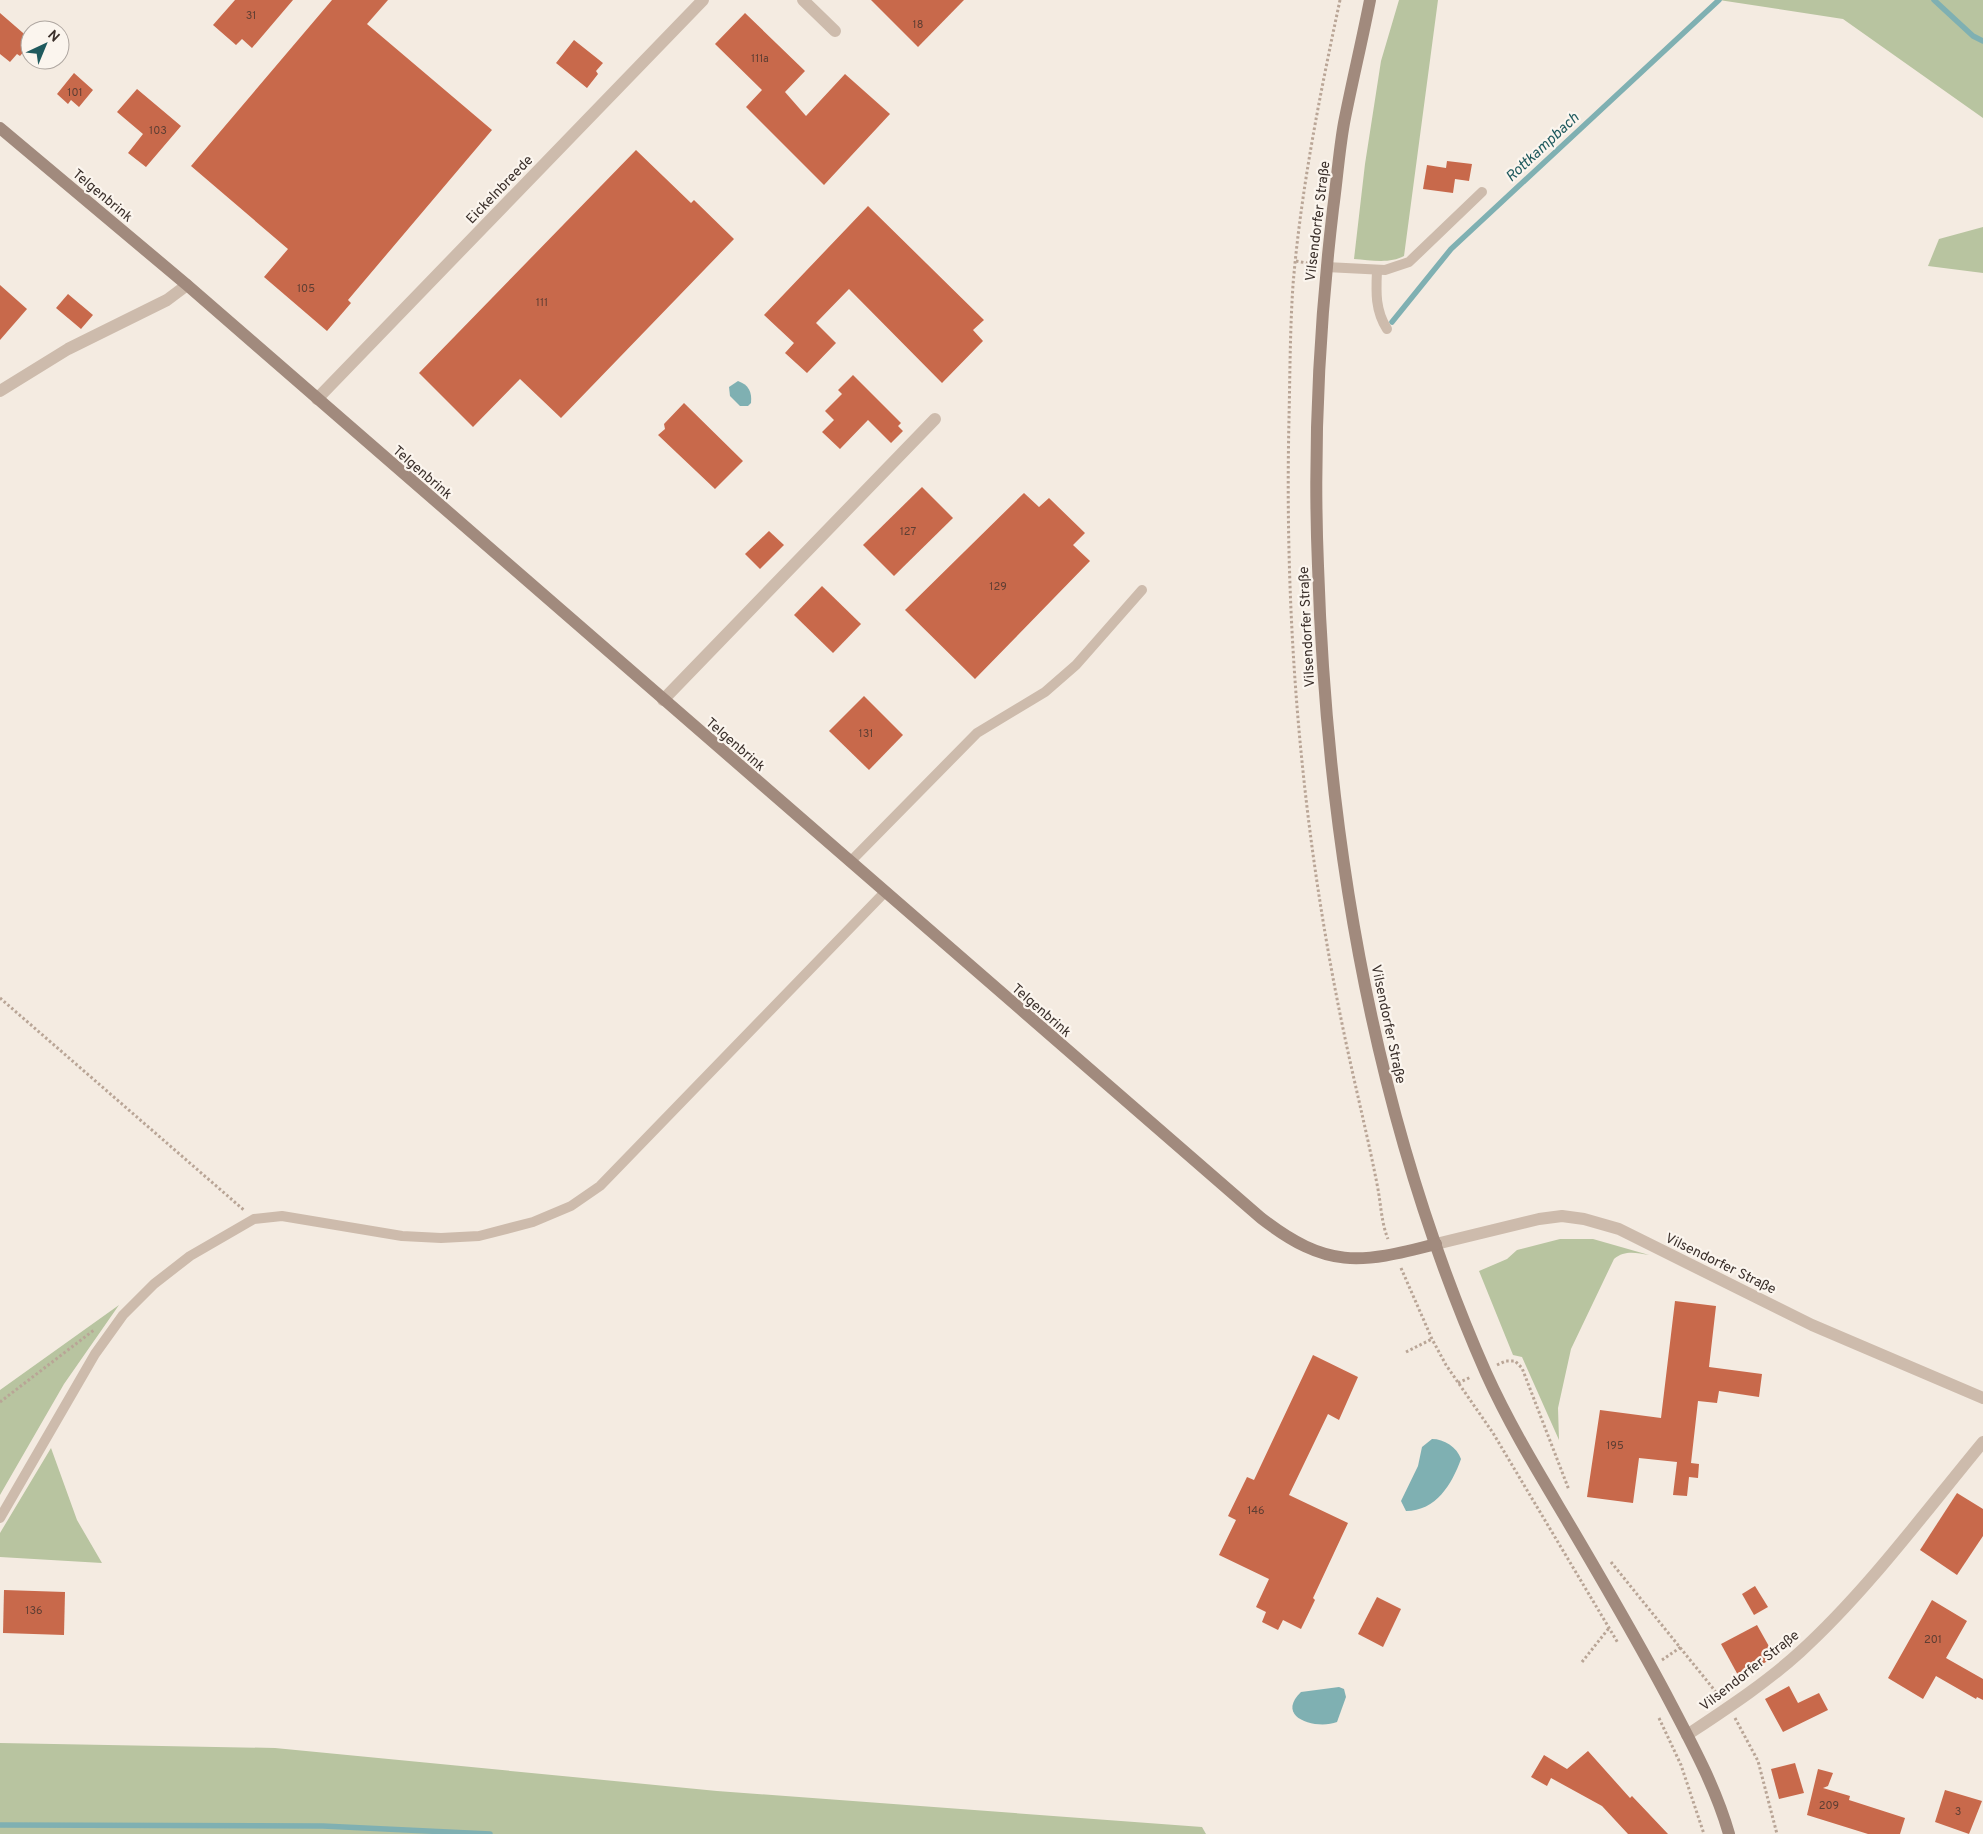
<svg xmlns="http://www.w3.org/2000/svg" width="1983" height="1834" font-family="Overpass,sans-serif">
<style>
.green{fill:#b8c4a0}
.water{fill:#7fb0b2}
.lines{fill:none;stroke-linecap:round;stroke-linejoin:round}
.stream{stroke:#7fb0b2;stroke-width:5.5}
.building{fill:#c8694b}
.path{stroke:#b9a596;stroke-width:3;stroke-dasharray:2.5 2.5;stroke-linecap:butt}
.lane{stroke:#cdbbac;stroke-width:10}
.street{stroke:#cdbbac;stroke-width:12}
.secondary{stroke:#a18a7d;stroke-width:12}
.labels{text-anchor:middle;stroke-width:4.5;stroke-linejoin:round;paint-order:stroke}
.number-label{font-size:11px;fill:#5e3e33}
.street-label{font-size:14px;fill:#3b302b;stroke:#fbf5ee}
.water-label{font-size:15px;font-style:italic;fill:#1f5a5e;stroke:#fbf5ee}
</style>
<rect width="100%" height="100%" fill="#f4ebe1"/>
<g class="green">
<path d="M1399,0H1438L1404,256C1390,264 1370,260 1354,259L1365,164L1381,61Z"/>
<path d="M1719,0H1983V118L1843,19Z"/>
<path d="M1983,227V273L1928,266L1939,239Z"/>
<path d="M1560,1239H1593L1649,1255C1636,1253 1625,1250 1614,1259L1571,1349L1558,1408L1559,1440L1522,1357L1513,1355L1479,1271L1507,1259L1517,1250Z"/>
<path d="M119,1305L64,1384L0,1495V1390Z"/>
<path d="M51,1448L77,1520L102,1563L0,1557V1533Z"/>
<path d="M0,1743L275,1748L717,1791L1202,1827L1206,1834H0Z"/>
</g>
<g class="water">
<path d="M738,381C749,385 752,392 751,403L748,406H740L730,396L729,387Z"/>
<path d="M1432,1439C1444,1439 1457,1447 1461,1459C1452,1484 1436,1511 1406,1511L1401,1501L1418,1466L1422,1447Z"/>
<path d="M1339,1687L1344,1689L1346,1697L1337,1722C1317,1730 1274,1718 1301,1692Z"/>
</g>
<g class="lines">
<g class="stream">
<path d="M1934,0L1973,36L1983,41"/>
<path d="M1392,322L1451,249L1719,0"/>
<path d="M0,1825L323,1826L490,1834"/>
</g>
</g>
<g class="building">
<path d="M235,0H293L252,48L242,39L236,45L213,25Z"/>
<path d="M332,0H388L367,24L492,130L348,300L351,303L327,331L264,277L288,249L191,166Z"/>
<path d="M871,0H964L918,47Z"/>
<path d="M0,13L30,39V44L20,56L17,54L10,62L0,54Z"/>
<path d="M745,13L805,71L785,92L806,116L845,74L890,114L824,185L746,107L762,90L715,44Z"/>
<path d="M574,40L603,63L596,71L598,74L587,88L556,63Z"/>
<path d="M74,73L93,90L79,107L71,100L68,104L57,94Z"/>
<path d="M137,89L181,126L146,167L128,153L143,134L117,112Z"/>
<path d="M636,150L691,203L694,200L734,239L561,418L520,379L473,427L419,373Z"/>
<path d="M1447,161L1472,164L1469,181L1455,179L1453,193L1423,189L1427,165L1446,168Z"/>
<path d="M868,206L984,320L973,330L983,341L942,383L849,289L816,323L836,343L807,373L785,353L794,343L764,315Z"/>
<path d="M0,285L27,309L0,340Z"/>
<path d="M68,294L93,315L81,329L56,308Z"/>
<path d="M853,375L901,423L898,426L903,431L891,443L868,420L840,449L822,432L834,420L825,411L842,394L838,390Z"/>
<path d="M684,403L743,461L715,489L658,435L665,429L664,424Z"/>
<path d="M922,487L953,518L894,576L863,545Z"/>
<path d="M1024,493L1039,507L1049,498L1085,533L1073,545L1090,561L975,679L905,610Z"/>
<path d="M769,531L784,545L760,569L745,554Z"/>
<path d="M822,586L861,624L833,653L794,615Z"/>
<path d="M864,696L903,735L869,770L829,731Z"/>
<path d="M1675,1301L1716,1306L1709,1367L1762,1374L1759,1397L1719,1391L1717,1403L1698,1401L1691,1463L1699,1464L1698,1478L1689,1477L1687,1496L1673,1495L1677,1462L1639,1458L1633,1503L1587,1497L1600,1410L1661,1418Z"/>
<path d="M1313,1355L1358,1377L1339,1420L1328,1414L1289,1495L1348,1523L1313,1598L1315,1600L1301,1629L1283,1620L1278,1630L1262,1622L1266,1612L1256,1607L1269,1579L1219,1555L1236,1520L1228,1516L1247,1477L1254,1480Z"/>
<path d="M1957,1493L1983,1509V1536L1957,1575L1920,1550Z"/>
<path d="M1755,1586L1768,1607L1754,1615L1742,1594Z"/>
<path d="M4,1590L65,1592L64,1635L3,1633Z"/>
<path d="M1377,1597L1401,1609L1383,1647L1358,1634Z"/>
<path d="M1932,1600L1967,1621L1946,1658L1983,1679V1700L1977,1697L1976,1699L1936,1676L1923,1699L1888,1678Z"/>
<path d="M1757,1625L1775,1657L1739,1677L1721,1644Z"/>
<path d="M1789,1686L1798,1703L1819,1693L1828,1710L1783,1732L1765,1699Z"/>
<path d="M1588,1751L1630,1798L1632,1796L1668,1834H1628L1602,1806L1551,1778L1547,1786L1531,1777L1544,1755L1567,1769Z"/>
<path d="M1795,1763L1804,1793L1779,1799L1771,1769Z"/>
<path d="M1818,1769L1833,1773L1828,1786L1823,1788L1850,1796L1849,1800L1905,1818L1900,1834H1868L1807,1815Z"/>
<path d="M1945,1790L1982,1801L1969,1834L1935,1822Z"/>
</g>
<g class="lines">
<g class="path">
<path d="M1340,0C1320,94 1301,189 1293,285C1290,329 1290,374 1289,418C1284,634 1303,849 1350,1061C1359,1102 1369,1143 1377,1184C1381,1203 1381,1222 1388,1239"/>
<path d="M1296,261L1312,264"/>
<path d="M0,998L245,1211"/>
<path d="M1401,1268L1432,1339L1446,1365L1493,1433L1618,1643"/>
<path d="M1406,1352L1432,1339"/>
<path d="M1497,1365L1506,1361H1515L1522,1368L1569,1490"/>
<path d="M1458,1383L1471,1377"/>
<path d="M0,1402L94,1330"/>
<path d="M1611,1562L1720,1697"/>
<path d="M1662,1660L1681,1647"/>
<path d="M1582,1662L1609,1628"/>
<path d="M1659,1718L1681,1765L1704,1834"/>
<path d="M1735,1718L1758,1761L1777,1834"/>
</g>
<g class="lane">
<path d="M1326,267L1385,270L1409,262L1482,192"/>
<path d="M1377,270C1376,292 1375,310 1387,329"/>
<path d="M850,862L977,733L1045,692L1076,665L1142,590"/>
<path d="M0,1518L95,1354L123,1315L154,1284L190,1256L254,1219L282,1216L402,1236L441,1238L479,1236L533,1222L571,1206L600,1186L885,892"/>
</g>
<g class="street">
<path d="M803,0L835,31"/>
<path d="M0,391L68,349L167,300L187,285"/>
<path d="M317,399L703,0"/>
<path d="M663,700L935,419"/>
<path d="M1436,1244L1539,1219L1562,1216L1584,1219L1619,1229L1812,1325L1983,1398"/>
<path d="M1687,1735C1726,1709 1766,1683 1800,1652C1867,1591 1925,1512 1983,1442"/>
</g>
<g class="secondary">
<path d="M1370,0C1362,41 1352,82 1344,123C1339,151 1337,180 1333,209C1319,328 1313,446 1318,566C1327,842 1374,1119 1486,1373C1509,1424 1537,1470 1565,1517C1601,1578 1637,1639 1670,1702C1692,1744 1716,1788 1729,1834"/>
<path d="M0,128L187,285L1261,1218C1327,1269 1359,1264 1436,1244"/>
</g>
</g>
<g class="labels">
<g class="number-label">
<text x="251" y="19">31</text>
<text x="918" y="28">18</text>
<text x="760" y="62">111a</text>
<text x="75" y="96">101</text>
<text x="158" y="134">103</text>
<text x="306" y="292">105</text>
<text x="542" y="306">111</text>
<text x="908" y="535">127</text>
<text x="998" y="590">129</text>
<text x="866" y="737">131</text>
<text x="1615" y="1449">195</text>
<text x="1256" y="1514">146</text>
<text x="34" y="1614">136</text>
<text x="1933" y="1643">201</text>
<text x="1829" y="1809">209</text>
<text x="1958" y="1815">3</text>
</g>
<g class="street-label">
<text transform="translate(499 189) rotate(-46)" y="5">Eickelnbreede</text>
<text transform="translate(103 195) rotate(40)" y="5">Telgenbrink</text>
<text transform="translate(1317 221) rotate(-83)" y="5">Vilsendorfer Straße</text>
<text transform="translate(423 472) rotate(41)" y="5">Telgenbrink</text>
<text transform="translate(1306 627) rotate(-93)" y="5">Vilsendorfer Straße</text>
<text transform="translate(736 744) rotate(41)" y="5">Telgenbrink</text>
<text transform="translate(1042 1010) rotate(41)" y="5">Telgenbrink</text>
<text transform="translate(1389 1024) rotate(78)" y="5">Vilsendorfer Straße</text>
<text transform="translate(1721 1263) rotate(26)" y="5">Vilsendorfer Straße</text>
<text transform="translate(1749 1670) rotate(-38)" y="5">Vilsendorfer Straße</text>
</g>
<g class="water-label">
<text transform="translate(1542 147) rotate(-43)" y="5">Rottkampbach</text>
</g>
</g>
<g transform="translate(45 45) rotate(44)"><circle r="24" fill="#fbf5ee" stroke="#aea6a0"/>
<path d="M0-4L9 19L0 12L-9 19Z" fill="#1f5a5e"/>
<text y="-8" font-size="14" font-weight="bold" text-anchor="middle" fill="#3b302b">N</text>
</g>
</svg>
